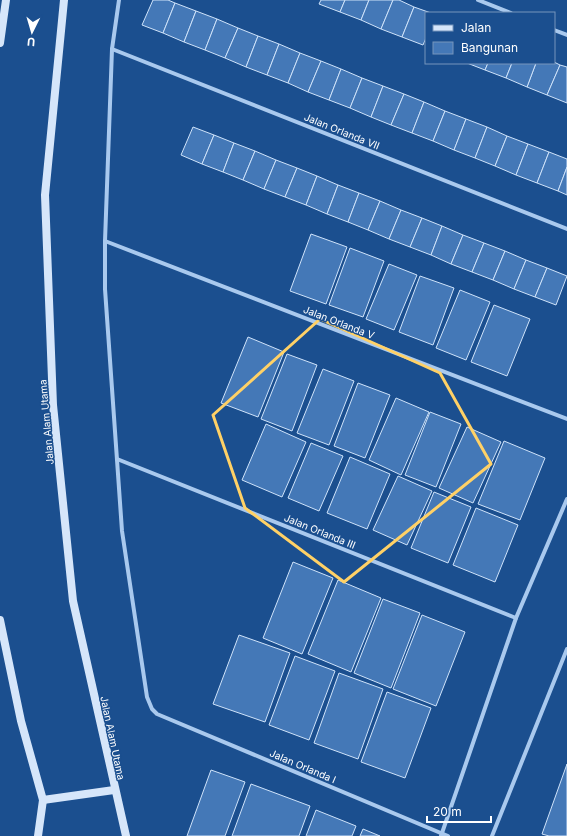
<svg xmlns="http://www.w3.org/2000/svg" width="567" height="836" font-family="Inter,sans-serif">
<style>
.building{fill:#4478b7;stroke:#cfe3fa}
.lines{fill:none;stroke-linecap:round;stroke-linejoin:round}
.minor{stroke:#a9c9ee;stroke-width:4}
.secondary{stroke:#d6e6fa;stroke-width:8}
.marked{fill:none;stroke:#ffd166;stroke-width:3;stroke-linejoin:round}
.labels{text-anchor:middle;stroke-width:3;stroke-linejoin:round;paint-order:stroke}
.street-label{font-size:10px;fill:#fff;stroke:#1b4f8f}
</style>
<rect width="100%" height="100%" fill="#1b4f8f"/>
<g class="building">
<path d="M153,0H168L175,3L163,33L142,25Z"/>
<path d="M321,0H345L340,12L319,4Z"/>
<path d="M345,0H369L361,20L340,12Z"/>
<path d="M369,0H393L381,29L361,20Z"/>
<path d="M393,0H399L414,7L402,37L381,29Z"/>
<path d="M175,3L196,11L184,42L163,33Z"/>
<path d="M414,7L431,13H426V38L423,45L402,37Z"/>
<path d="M196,11L217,19L205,50L184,42Z"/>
<path d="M217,19L238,28L225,58L205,50Z"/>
<path d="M238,28L258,36L246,67L225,58Z"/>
<path d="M258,36L279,44L267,75L246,67Z"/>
<path d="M279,44L300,53L288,83L267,75Z"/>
<path d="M300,53L321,61L308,92L288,83Z"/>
<path d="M321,61L341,69L329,100L308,92Z"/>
<path d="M554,62L560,65L547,95L527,87L536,63Z"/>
<path d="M467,63H488L485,70Z"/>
<path d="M488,63H512L506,78L485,70Z"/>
<path d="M512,63H536L527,87L506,78Z"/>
<path d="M560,65L567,67V103L547,95Z"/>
<path d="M341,69L362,78L350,108L329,100Z"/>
<path d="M362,78L383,86L371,117L350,108Z"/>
<path d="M383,86L404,94L391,125L371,117Z"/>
<path d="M404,94L424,102L412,133L391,125Z"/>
<path d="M424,102L445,111L433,141L412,133Z"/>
<path d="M445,111L466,119L454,150L433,141Z"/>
<path d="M466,119L487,127L475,158L454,150Z"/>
<path d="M193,127L214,135L202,164L181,155Z"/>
<path d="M487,127L507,136L495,166L475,158Z"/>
<path d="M214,135L234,143L223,172L202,164Z"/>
<path d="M507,136L528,144L516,175L495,166Z"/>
<path d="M234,143L255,151L243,180L223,172Z"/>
<path d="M528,144L549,152L537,183L516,175Z"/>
<path d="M255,151L276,160L264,189L243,180Z"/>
<path d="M549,152L567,159V167L558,191L537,183Z"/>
<path d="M276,160L297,168L285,197L264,189Z"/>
<path d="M567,167V195L558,191Z"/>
<path d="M297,168L317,176L306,205L285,197Z"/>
<path d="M317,176L338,185L327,214L306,205Z"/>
<path d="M338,185L359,193L348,222L327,214Z"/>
<path d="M359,193L380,201L368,230L348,222Z"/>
<path d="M380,201L401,210L389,239L368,230Z"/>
<path d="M401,210L422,218L410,247L389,239Z"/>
<path d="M422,218L442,226L431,255L410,247Z"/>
<path d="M442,226L463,235L451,264L431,255Z"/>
<path d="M311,234L347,247L326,304L290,291Z"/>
<path d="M463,235L484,243L472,272L451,264Z"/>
<path d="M484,243L505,251L493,280L472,272Z"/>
<path d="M350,248L384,261L363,317L329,305Z"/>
<path d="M505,251L526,260L514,289L493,280Z"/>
<path d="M526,260L547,268L535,297L514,289Z"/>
<path d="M389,264L417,275L394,330L366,319Z"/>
<path d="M547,268L567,276L556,305L535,297Z"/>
<path d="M420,276L454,288L433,345L399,332Z"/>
<path d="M460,290L490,302L466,360L436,348Z"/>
<path d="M494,305L530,319L507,376L471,362Z"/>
<path d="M248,337L284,352L258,417L221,403Z"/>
<path d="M287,354L317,365L292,431L261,419Z"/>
<path d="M323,369L354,381L329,445L297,433Z"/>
<path d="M358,383L390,395L365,458L334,446Z"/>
<path d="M396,398L429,412L401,475L369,460Z"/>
<path d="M430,412L461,424L436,487L405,475Z"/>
<path d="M266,424L306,442L282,497L242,480Z"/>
<path d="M467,427L501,442L473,503L439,488Z"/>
<path d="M504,441L545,458L520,520L478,504Z"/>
<path d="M311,443L343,456L319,511L288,498Z"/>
<path d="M350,457L390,474L367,529L327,513Z"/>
<path d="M398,476L432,491L407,545L373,530Z"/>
<path d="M434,492L471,507L448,563L411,548Z"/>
<path d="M476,508L518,525L495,582L453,565Z"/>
<path d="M293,562L333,578L302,654L263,638Z"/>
<path d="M338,580L381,598L351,672L308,654Z"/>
<path d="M383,599L420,613L391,688L354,673Z"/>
<path d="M422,615L465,632L436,706L393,689Z"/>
<path d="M239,635L290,653L265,722L213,704Z"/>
<path d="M295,656L335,671L309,740L269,725Z"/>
<path d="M339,673L383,689L358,759L314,743Z"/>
<path d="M387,692L431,708L405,778L361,762Z"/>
<path d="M567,764V836H549L542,834Z"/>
<path d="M211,770L245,782L225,836H187Z"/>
<path d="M251,784L310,806L299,836H232Z"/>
<path d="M316,810L356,826L352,836H306Z"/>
<path d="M363,829L380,836H360Z"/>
</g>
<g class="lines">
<g class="minor">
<path d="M119,0L112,49L105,241V289L122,531L147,697L152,709L157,714L448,836"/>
<path d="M478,0L511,13"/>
<path d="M554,30L567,35"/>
<path d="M112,49L567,229"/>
<path d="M105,241L567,419"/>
<path d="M117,459L516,618"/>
<path d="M441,836L516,618L567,499"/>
<path d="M492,836L567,649"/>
</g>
<g class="secondary">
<path d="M64,0L45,195L53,405L73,601L126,836"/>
<path d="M0,43L6,0"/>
<path d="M0,620L21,721L43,800L38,836"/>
<path d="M43,800L114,790"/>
</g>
</g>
<path class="marked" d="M320,319L440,373L491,464L344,582L245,508L213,415Z"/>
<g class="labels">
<g class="street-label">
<text transform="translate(342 131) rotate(22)" y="4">Jalan Orlanda VII</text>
<text transform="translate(339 322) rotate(21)" y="4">Jalan Orlanda V</text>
<text transform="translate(46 422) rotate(-95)" y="4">Jalan Alam Utama</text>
<text transform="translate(320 531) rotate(22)" y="4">Jalan Orlanda III</text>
<text transform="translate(113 738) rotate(78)" y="4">Jalan Alam Utama</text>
<text transform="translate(303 766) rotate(23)" y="4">Jalan Orlanda I</text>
</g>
</g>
<rect x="425" y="12" width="130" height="52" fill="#1b4f8f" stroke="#7695bc"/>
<rect x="433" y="25" width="20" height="6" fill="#d6e6fa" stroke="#7695bc"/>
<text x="461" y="32" font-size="12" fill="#ffffff">Jalan</text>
<rect x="433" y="42" width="20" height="12" fill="#4478b7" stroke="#7695bc"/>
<text x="461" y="52" font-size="12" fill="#ffffff">Bangunan</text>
<g transform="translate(32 32) rotate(185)" stroke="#1b4f8f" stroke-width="3" paint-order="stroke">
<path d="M0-3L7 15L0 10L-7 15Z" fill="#ffffff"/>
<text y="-6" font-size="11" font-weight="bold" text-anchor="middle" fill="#ffffff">U</text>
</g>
<path d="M427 816v6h64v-6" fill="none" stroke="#ffffff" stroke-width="2"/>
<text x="433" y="816" font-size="12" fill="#ffffff" stroke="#1b4f8f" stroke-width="3" paint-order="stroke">20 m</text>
</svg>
